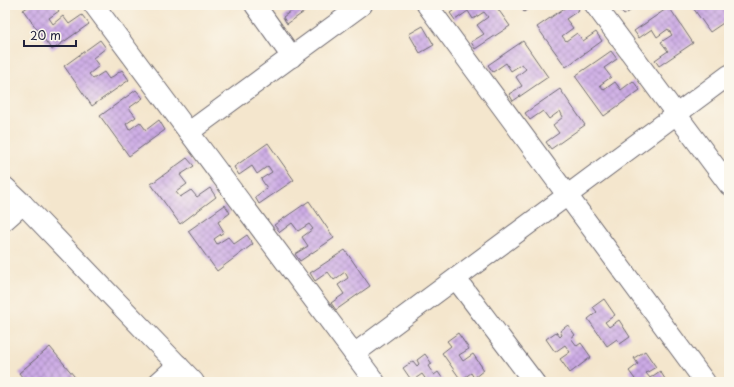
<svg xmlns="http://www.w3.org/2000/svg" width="734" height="387" font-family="'Playpen Sans',sans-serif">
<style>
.building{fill:url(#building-cross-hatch)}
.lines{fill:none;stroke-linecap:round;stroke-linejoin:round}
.minor-casing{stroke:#6c676e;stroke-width:22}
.minor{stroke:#fff;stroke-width:20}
</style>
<defs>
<pattern id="building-cross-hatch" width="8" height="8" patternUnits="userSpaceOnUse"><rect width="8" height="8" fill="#ccaae5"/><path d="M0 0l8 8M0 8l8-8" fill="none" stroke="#a58abb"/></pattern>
</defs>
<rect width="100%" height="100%" fill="#fbf7ec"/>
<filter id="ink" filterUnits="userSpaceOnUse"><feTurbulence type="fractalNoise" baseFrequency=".025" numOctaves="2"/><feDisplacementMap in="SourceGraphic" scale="8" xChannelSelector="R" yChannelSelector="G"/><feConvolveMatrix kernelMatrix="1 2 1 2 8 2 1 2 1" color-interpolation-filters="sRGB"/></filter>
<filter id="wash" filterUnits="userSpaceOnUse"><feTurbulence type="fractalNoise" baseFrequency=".012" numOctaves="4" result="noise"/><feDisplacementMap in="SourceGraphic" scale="16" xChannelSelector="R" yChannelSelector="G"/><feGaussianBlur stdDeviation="0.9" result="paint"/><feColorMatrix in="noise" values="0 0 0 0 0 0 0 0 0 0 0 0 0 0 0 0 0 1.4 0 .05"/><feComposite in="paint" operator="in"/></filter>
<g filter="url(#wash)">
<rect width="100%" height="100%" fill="#f4e6cd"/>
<g id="blocks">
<g class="building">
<path d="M31,5H55L59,11L49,18L53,24L63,16L69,24L82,15L89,24L52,50L23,10Z"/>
<path d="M293,5H314L287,24L283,17L295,8Z"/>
<path d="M462,5H495L510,26L475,49L471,42L484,34L477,25L488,17L484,12L473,19L468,11L455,20L450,13Z"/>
<path d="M519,5H533L524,12Z"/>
<path d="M569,5H576L579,10L566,19L573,28L562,36L566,41L577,33L583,41L596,32L602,41L566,67L537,27Z"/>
<path d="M625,5H639L624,15L619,9Z"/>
<path d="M691,5H710L711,6L713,5H726L727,6L729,5V19L710,32Z"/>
<path d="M669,7L693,43L659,66L655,60L668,51L661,42L672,35L668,29L657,37L652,29L639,38L634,31Z"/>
<path d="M423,26L434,45L420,53L409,34Z"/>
<path d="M100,40L106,48L93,58L99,66L89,74L93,79L104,72L109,79L122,70L129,80L92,106L64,66Z"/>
<path d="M523,41L548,77L513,101L509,94L522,86L516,77L526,69L522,64L511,71L506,63L493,72L488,65Z"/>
<path d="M611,51L617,59L604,68L611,77L600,85L604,90L615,82L621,90L633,81L640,90L604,116L575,76Z"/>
<path d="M560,89L585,125L551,149L546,142L559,133L553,125L563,117L560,111L549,119L543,111L530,120L525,113Z"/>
<path d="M136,90L143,98L129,108L136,117L126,124L129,130L140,122L146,130L159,120L165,130L129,156L100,116Z"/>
<path d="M268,143L294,180L259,204L255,197L267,188L261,179L272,172L268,166L257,174L252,166L239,175L234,167Z"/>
<path d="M187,158L194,166L180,175L187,184L176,192L180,197L191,190L197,197L210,188L216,197L180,224L151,184Z"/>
<path d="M309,201L334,238L300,261L295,254L308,246L302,237L313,229L309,224L298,231L292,223L280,232L274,225Z"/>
<path d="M225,205L230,213L218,222L224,232L214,239L217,244L228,237L234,244L247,235L253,244L217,271L188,231Z"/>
<path d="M345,250L370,286L336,310L331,303L344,294L338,285L348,278L345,272L334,280L328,272L315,281L310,273Z"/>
<path d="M604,299L615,315L605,322L609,327L619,320L630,337L620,344L617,339L607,346L588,319L597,312L593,307Z"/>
<path d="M568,325L575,335L571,338L577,346L581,343L591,357L570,373L560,359L570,352L565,345L555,352L546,339L556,332L560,337L562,335L560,331Z"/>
<path d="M458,333L469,349L459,355L463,361L473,354L484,370L474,378L471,373L461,380L442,353L451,346L447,341Z"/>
<path d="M50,347L79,382H26L19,373Z"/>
<path d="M645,351L656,367L646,373L650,378L660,371L667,382H637L629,371L638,364L634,358Z"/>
<path d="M425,354L432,364L428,366L434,375L438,372L445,382H425L427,381L422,374L412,381L403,368L413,361L417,366L419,364L417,360Z"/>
</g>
</g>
</g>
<g filter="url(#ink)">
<use href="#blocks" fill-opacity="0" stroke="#6c676e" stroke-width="1"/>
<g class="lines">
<defs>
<g id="minor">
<path d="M94,5L375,382"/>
<path d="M255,5L292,57"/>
<path d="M427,5L705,382"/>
<path d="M595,5L729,185"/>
<path d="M189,132L362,5"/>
<path d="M5,187L23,204L194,382"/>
<path d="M5,220L23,204"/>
<path d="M456,279L534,382"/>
<path d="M354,354L729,75"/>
<path d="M159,382L178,365"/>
</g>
</defs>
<use href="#minor" class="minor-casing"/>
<use href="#minor" class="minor"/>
</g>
</g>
<rect width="734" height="387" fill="none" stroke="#fbf7ec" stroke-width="20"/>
<path d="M24 40v6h52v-6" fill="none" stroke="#22223b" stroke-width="2"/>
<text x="30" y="40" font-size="12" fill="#22223b" stroke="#fbf7ec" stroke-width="3" paint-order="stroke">20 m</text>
</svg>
